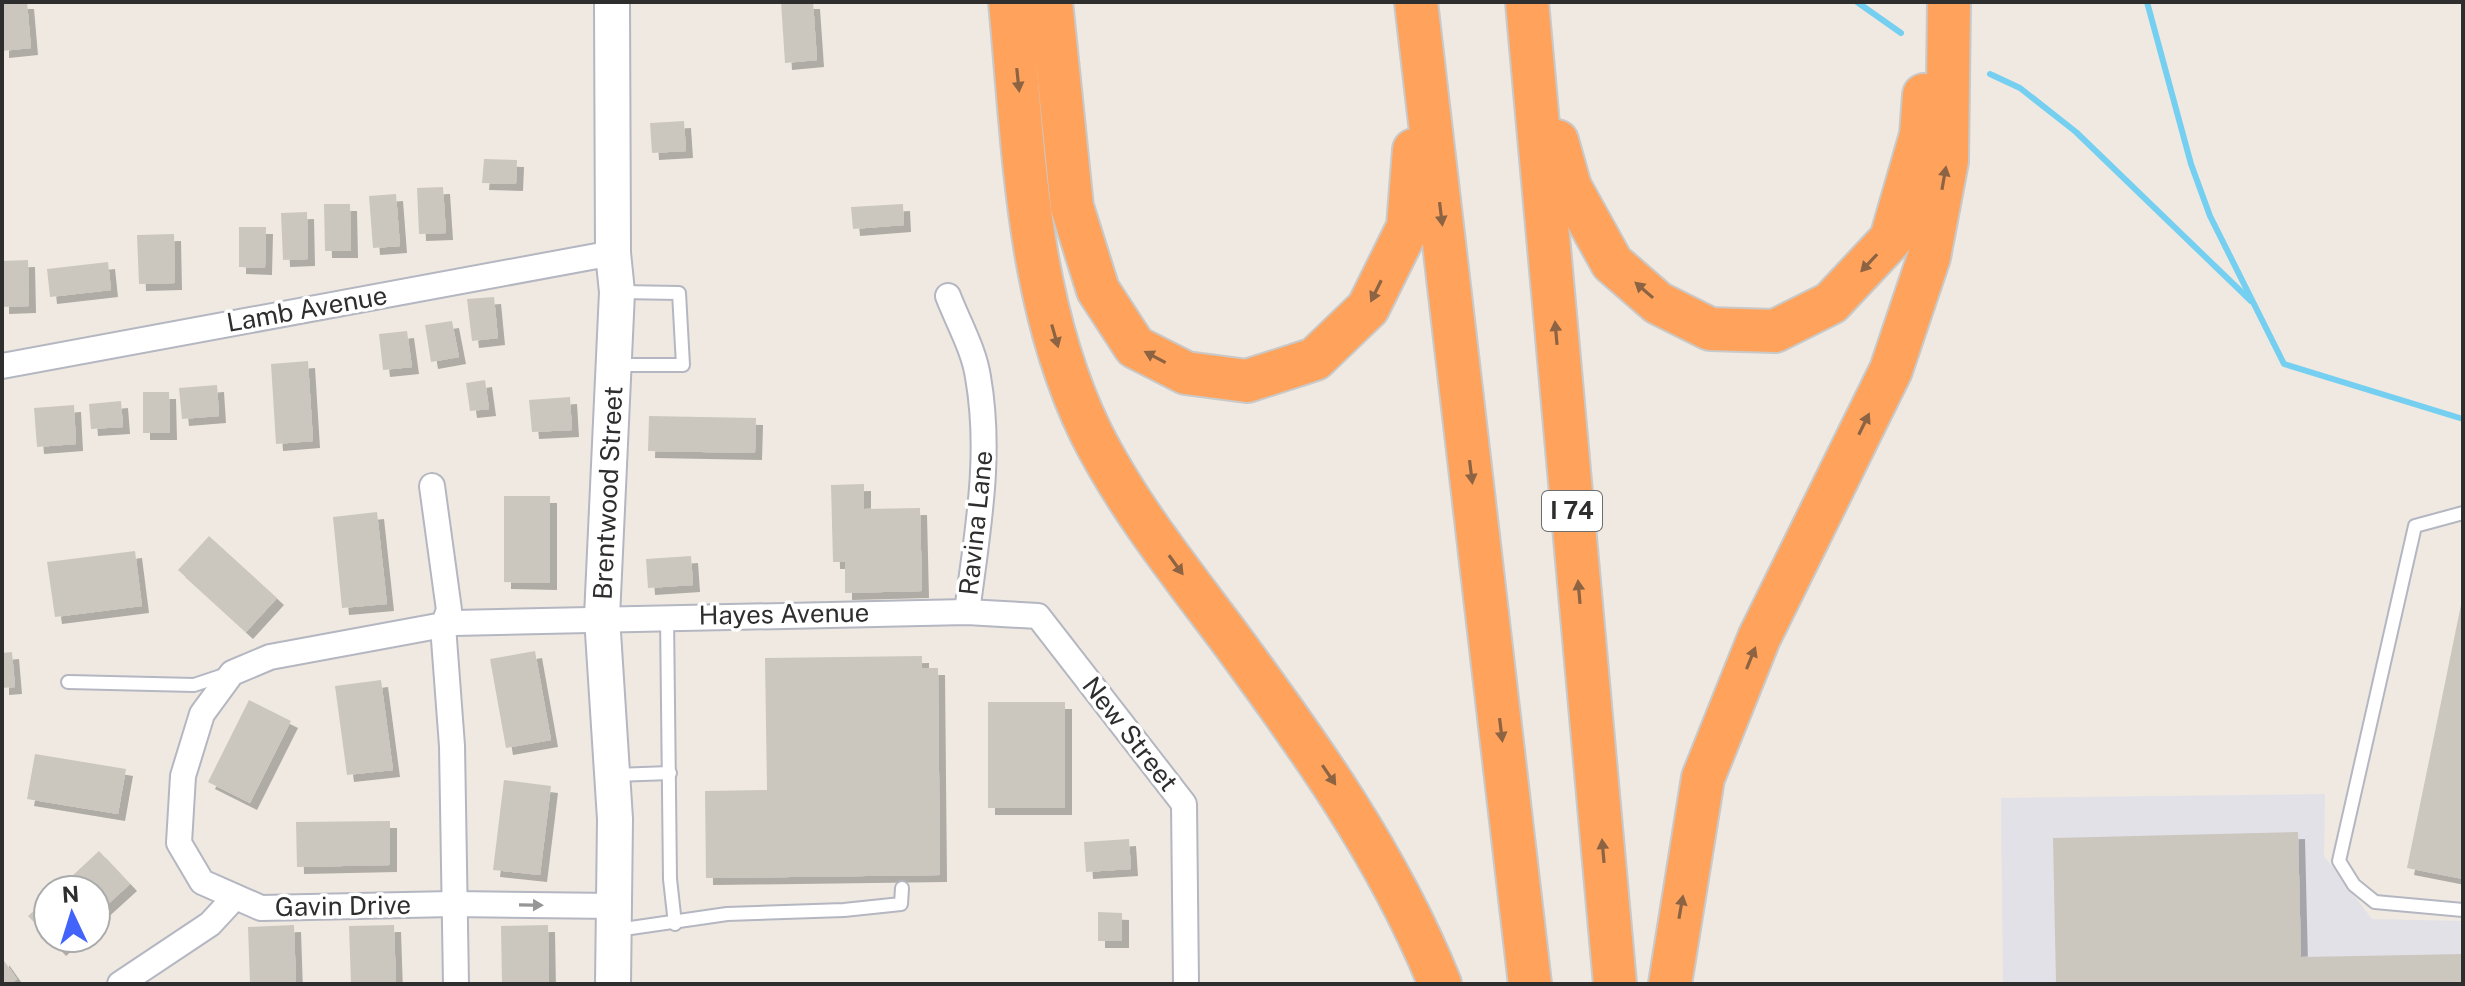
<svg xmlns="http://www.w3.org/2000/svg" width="2465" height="986" font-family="'Public Sans',sans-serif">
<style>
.industrial{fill:#e3e1e8}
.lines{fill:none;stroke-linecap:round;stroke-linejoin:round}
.stream{stroke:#75cff0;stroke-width:6}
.building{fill:#cbc7bf;filter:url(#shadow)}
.lane-casing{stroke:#b4b7c1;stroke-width:16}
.street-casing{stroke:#b4b7c1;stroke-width:28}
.secondary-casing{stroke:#b4b7c1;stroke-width:38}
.highway-casing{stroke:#c9c9c9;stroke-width:46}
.lane{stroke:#fff;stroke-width:12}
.street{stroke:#fff;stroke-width:24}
.secondary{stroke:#fff;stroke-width:34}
.highway{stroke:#ffa35c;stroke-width:42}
.oneway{fill:#8c6343}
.oneway2{fill:#969696}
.labels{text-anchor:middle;stroke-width:7;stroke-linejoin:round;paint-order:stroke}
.shield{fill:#fff;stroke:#6d6d6d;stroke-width:2}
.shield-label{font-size:24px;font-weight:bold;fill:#2e2e2e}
.street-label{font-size:26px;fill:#2e2e2e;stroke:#fff}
</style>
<defs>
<filter id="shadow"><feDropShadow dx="7" dy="7" stdDeviation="0" flood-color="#0004"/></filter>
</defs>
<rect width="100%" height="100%" fill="#efe9e1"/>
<path class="industrial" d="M2325,794L2324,856L2372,919L2463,921V984H2003L2001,798Z"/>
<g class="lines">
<g class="stream">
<path d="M1857,2L1901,33"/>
<path d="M2147,2L2191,164L2210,216L2284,364L2463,419"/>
<path d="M1990,74L2020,88L2076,132L2251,301"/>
</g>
</g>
<g class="building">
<path d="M2,2H27L31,48L2,51Z"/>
<path d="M781,2H813L817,60L785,63Z"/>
<path d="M684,121L686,151L652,153L650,123Z"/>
<path d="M484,159L517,160L516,184L482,183Z"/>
<path d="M443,187L446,233L419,234L417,188Z"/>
<path d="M396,194L400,246L373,248L369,196Z"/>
<path d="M324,204H350L351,251H325Z"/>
<path d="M903,204L904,225L853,229L851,207Z"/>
<path d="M307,212L308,259L283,260L281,213Z"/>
<path d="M239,227H266L265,268L239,267Z"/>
<path d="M174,234L175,283L139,284L137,235Z"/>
<path d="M28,260L29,306L2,307V261Z"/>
<path d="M108,262L111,290L50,297L47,269Z"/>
<path d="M494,297L498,338L472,341L467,299Z"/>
<path d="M452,321L459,357L431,362L425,325Z"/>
<path d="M407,331L412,367L383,370L379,334Z"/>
<path d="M308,361L313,441L276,444L271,364Z"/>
<path d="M485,380L489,409L470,411L466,383Z"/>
<path d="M217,385L219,416L182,419L179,388Z"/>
<path d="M143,392H169L170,433H143Z"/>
<path d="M570,397L572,430L532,432L529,400Z"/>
<path d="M121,401L123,427L91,429L89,404Z"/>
<path d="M74,405L76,444L37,447L34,408Z"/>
<path d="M649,416L756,418L755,453L648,451Z"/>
<path d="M864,484V509L920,508L922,591L845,593V562H833L831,485Z"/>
<path d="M504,496H550V583L504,582Z"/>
<path d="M377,512L387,604L342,608L333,517Z"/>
<path d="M209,536L277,598L246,632L178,570Z"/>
<path d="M135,551L142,606L55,617L47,562Z"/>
<path d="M691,556L693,585L648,588L646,559Z"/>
<path d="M2462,600L2463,601V879L2407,868Z"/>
<path d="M535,651L551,740L506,748L490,659Z"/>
<path d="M12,652L15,687L2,688V653Z"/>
<path d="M922,656V668H938L940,875L706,878L705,791L767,790L765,658Z"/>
<path d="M381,680L393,770L347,775L335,686Z"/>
<path d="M249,700L291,721L250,803L208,782Z"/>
<rect x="988" y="702" width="77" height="106"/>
<path d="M35,754L126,769L118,814L27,799Z"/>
<path d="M504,780L551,786L540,875L493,870Z"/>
<path d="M390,821V865L297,867L296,822Z"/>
<path d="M2298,832L2301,957L2463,954V984H2056L2053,838Z"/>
<path d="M1129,839L1131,869L1086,872L1084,842Z"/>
<path d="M99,851L130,884L96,915V890H57Z"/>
<path d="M48,898V937L28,916Z"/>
<path d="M1098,912L1122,913V941H1098Z"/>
<path d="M294,925L296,984H250L248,927Z"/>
<path d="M394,925L396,984H351L349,926Z"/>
<path d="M548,925L549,984H502L501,926Z"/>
<path d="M49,938H72L59,949Z"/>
<path d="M2,958L17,979L10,984H2Z"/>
</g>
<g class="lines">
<defs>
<g id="lane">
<path d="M617,365H683L679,293L620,292"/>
<path d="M2463,513L2415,526L2339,861L2354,885L2375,902L2463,910"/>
<path d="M667,616L670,879L675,924"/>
<path d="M68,682L194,685L227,674"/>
<path d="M615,775L670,773"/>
<path d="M617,930L727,914L844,910L901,904L902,888"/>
</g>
<g id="street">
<path d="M948,296C958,322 974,350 978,377C992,457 977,533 967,612"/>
<path d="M2,366L613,253"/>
<path d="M432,486L449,610L443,626L452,746L456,984"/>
<path d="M614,906L453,904L261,908L202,882L179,843L183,776L202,714L232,673L270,657L454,623L967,612L1038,616L1184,804L1186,984"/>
<path d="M120,984L210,924L235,897"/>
</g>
<path id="secondary" d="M612,2L613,253L617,292L602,617L615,819L613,984"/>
<g id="highway">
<path d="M1010,2C1024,147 1026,300 1091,433C1127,505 1179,570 1227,634C1309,745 1388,855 1440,984"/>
<path d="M1051,2L1072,207L1098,290L1135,347L1186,373L1247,381L1315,359L1368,308L1408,227L1414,150"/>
<path d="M1416,2L1530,984"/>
<path d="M1527,2L1615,984"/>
<path d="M1557,141L1570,187L1612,263L1658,303L1710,329L1775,331L1831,303L1891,239L1921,135L1924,95"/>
<path d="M1670,984L1703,778L1759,638L1891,370L1929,257L1947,161L1949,2"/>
</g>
</defs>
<use href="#lane" class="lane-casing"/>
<use href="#street" class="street-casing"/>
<use href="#secondary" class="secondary-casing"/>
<use href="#highway" class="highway-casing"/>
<use href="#lane" class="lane"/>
<use href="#street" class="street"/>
<use href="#secondary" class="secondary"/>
<use href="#highway" class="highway"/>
</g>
<defs><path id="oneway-solid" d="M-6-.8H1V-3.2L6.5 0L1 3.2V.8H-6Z" transform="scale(2)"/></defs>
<g class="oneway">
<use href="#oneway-solid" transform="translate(1018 80) rotate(84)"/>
<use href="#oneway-solid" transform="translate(1944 178) rotate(-80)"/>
<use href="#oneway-solid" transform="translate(1441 214) rotate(83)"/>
<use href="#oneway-solid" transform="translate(1869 263) rotate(133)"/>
<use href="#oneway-solid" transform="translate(1644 290) rotate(-139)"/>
<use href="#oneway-solid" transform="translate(1376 291) rotate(116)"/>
<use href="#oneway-solid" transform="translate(1556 333) rotate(-95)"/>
<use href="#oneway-solid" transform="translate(1055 336) rotate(74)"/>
<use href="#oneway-solid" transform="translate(1155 357) rotate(-152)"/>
<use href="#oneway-solid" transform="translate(1864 424) rotate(-64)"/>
<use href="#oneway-solid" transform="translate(1471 472) rotate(83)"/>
<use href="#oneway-solid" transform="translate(1176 565) rotate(54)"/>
<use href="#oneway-solid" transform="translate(1579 592) rotate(-95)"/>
<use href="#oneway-solid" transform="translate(1751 658) rotate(-68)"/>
<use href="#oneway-solid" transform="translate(1501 730) rotate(83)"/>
<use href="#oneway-solid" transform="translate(1329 775) rotate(56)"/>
<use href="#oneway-solid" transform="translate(1603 851) rotate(-95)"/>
<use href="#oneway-solid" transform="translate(1681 907) rotate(-80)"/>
</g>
<use class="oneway2" href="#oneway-solid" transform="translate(531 905) rotate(1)"/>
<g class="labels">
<rect class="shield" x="1542" y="491" width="60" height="40" rx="6"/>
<g class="shield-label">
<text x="1572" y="519">I 74</text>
</g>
<g class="street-label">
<text transform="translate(307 309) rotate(-10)" y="9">Lamb Avenue</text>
<text transform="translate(608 493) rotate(-87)" y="9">Brentwood Street</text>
<text transform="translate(976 523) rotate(-84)" y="9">Ravina Lane</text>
<text transform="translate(784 614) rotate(-1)" y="9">Hayes Avenue</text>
<text transform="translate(1130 734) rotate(52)" y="9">New Street</text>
<text transform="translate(343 906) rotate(-1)" y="9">Gavin Drive</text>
</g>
</g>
<rect width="2465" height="986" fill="none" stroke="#2e2e2e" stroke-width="8"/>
<g transform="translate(72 914) rotate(356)"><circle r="38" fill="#ffffff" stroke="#ababab" stroke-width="2"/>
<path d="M0-6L14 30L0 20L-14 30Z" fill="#4264fb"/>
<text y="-12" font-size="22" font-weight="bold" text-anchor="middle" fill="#2e2e2e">N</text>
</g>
</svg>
